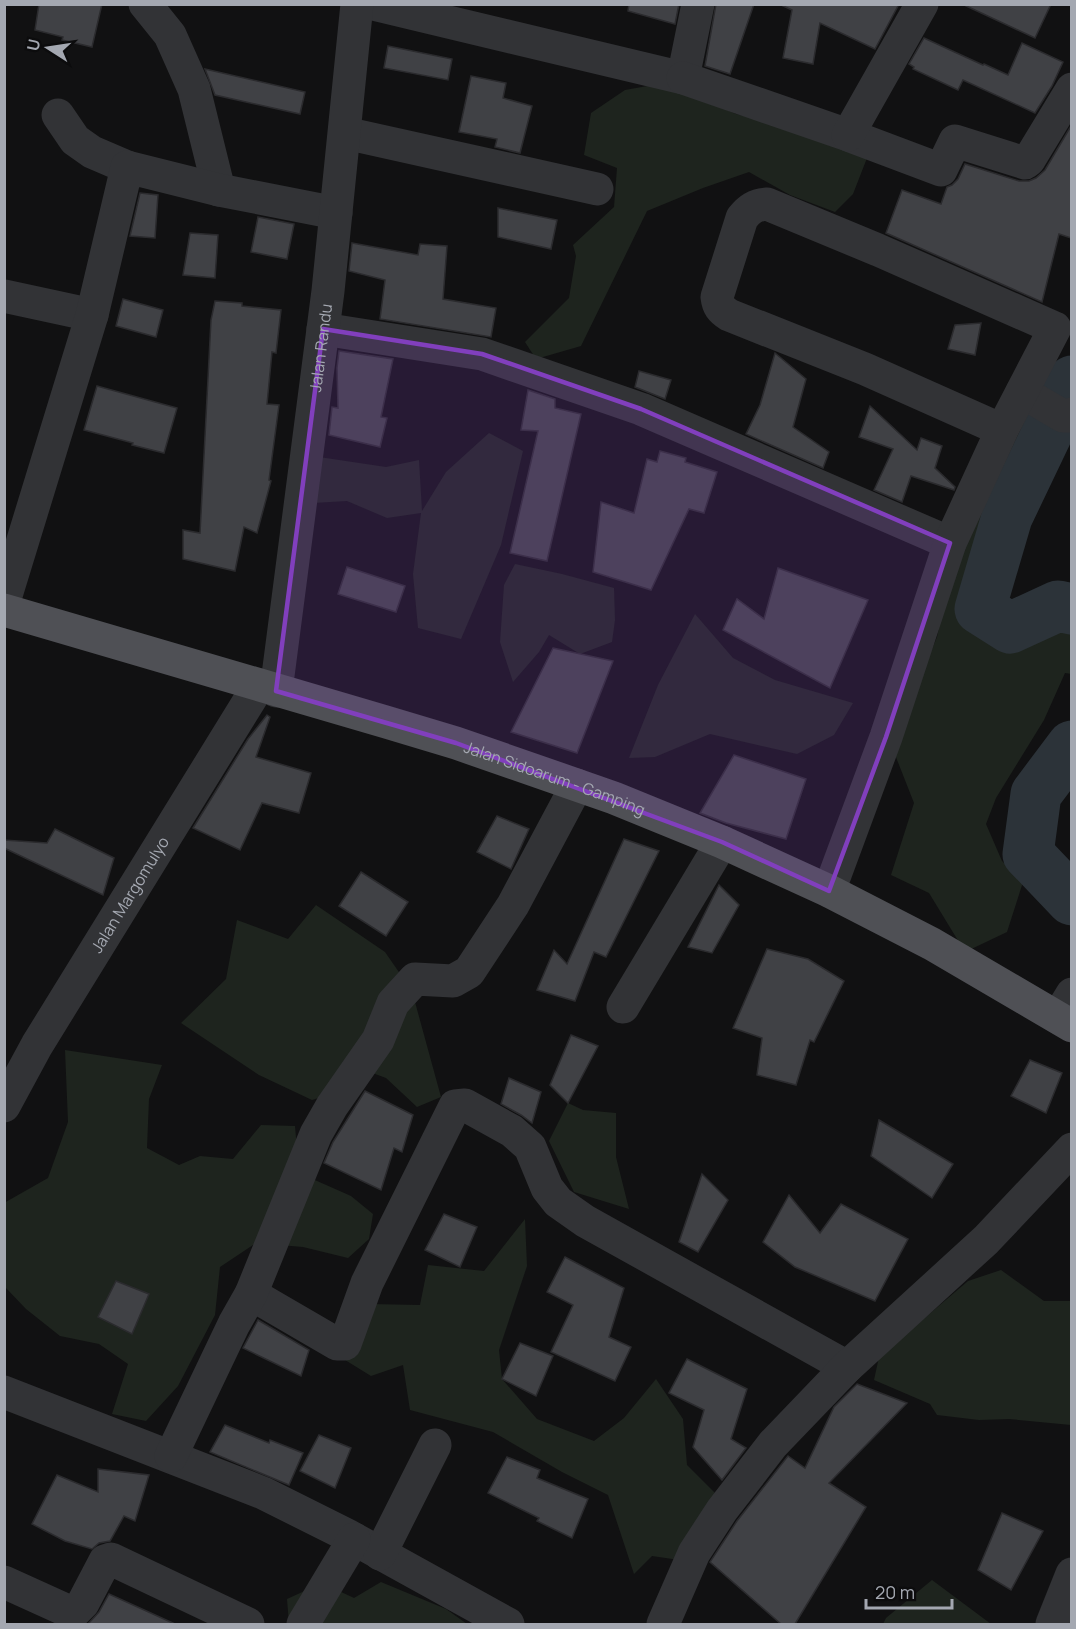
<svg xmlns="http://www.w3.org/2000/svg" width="1076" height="1629" font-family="Manrope,sans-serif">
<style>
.green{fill:#1e241e}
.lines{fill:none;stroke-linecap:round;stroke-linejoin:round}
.river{stroke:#2c3339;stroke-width:51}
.building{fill:#404145;stroke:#2b2b2e;stroke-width:1.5}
.minor{stroke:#323336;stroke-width:33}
.major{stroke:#4f5055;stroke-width:33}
.marked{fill:#813fbd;fill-opacity:0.2;stroke:#813fbd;stroke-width:4.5;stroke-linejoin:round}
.labels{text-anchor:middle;stroke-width:5;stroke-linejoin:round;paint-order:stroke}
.street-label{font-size:16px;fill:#a4a8b1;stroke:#0c0c0d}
</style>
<rect width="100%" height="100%" fill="#111112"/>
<g class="green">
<path d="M664,83L736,114L803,130L867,158L853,194L835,212L790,195L749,172L703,188L647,211L581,346L536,359L525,342L569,298L576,256L573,245L614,207L617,168L584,155L591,113L625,90Z"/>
<path d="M1028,414L1054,431L1014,527L971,589L972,629L1008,645L1060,624L1071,623L1072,674L1065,673L1044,720L996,798L986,824L1002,861L1023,882L1007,932L965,952L929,893L891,875L914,803L892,747L937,637L952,569Z"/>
<path d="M489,433L523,451L501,545L461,639L418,628L413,574L421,513L387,518L347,501L313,503L319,457L386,467L419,460L422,511L446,472Z"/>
<path d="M515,564L562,574L614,588L615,620L612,642L580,654L549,635L539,652L513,682L500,642L504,585Z"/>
<path d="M695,614L733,658L775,680L853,703L834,735L797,754L710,734L655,757L629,758L658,685Z"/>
<path d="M316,905L385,952L412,991L441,1097L417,1107L386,1078L351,1065L338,1092L312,1100L259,1075L181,1023L226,979L237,920L288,939Z"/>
<path d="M65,1050L162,1065L149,1099L147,1148L179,1165L200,1156L233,1159L261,1125L295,1126L299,1173L351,1196L373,1214L369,1239L348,1258L303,1247L256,1243L220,1267L215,1315L178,1386L146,1421L112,1414L128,1364L99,1344L60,1336L26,1309L5,1287L4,1203L48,1178L68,1122Z"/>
<path d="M568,1103L583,1110L616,1113V1157L629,1209L574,1192L549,1141Z"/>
<path d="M525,1219L527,1266L499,1350L502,1379L537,1419L594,1441L624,1418L656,1379L683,1419L687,1465L717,1495L686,1561L652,1556L634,1574L608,1495L562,1472L493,1432L410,1410L403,1365L371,1376L337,1355L369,1304L420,1305L428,1265L484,1271Z"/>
<path d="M1001,1270L1044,1301H1071V1425L1009,1419L979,1420L937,1415L930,1404L874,1380L879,1357L968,1281Z"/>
<path d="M932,1580L991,1624H883L886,1618Z"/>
<path d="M381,1582L446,1609L467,1624H289L287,1599L322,1583L354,1598Z"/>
</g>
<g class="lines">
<g class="river">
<path d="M1072,381L1007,517L980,609L1010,628L1058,606L1072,609"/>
<path d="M1072,746L1036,794L1028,854L1072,900"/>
</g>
</g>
<g class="building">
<path d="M39,4H102L92,47L62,40L63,37L35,30Z"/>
<path d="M629,4H679L675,24L628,11Z"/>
<path d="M716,4H754L730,74L705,66Z"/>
<path d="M779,4H899L875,49L820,23L813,64L783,58L792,10Z"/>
<path d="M962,4H1051L1035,38Z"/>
<path d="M924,38L983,65L984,64L1008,75L1022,43L1063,62L1052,86L1035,113L963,80L958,90L913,69L914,67L909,64Z"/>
<path d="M388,46L452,59L448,80L384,68Z"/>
<path d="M205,69L305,92L300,114L215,95Z"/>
<path d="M471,76L506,83L503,98L532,106L520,153L495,147L497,139L459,132Z"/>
<path d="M1071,126V238L1059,234L1042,302L886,233L902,190L941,204L947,187L952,185L958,179L965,164L1019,181H1029L1036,178L1045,170Z"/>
<path d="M140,193L158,195L155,238L130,236Z"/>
<path d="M498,208L557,220L551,249L498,237Z"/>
<path d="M258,217L294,224L287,259L251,252Z"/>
<path d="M190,233L218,235L215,278L183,275Z"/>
<path d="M352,243L418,255L420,244L447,246L443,299L496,308L491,337L380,319L385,280L349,271Z"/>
<path d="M123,299L163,310L156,337L116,326Z"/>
<path d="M215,301L242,303V306L281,310L276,353L272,352L267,404L279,405L269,480L271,481L257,533L244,527L235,571L183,559V530L200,533L211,320Z"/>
<path d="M981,323L975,355L948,349L955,325Z"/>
<path d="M339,351L393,359L381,417L387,418L380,447L329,435L332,407L338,408L337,368Z"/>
<path d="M775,353L806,379L793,427L829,452L823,468L746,434L760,405Z"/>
<path d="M639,371L671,380L665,399L635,387Z"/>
<path d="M97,386L177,408L164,453L132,445L133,443L84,430Z"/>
<path d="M528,390L555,399V408L581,414L547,561L510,553L538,431L521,430Z"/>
<path d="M870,406L917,450L921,438L942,446L935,468L955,487L954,490L911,476L902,502L874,490L893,449L859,437Z"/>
<path d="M660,451L686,458L685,462L717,472L704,513L689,509L651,590L593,572L601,502L634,513L647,459L657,462Z"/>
<path d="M347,567L405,586L396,612L338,594Z"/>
<path d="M778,568L868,600L830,688L723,630L737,599L764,619Z"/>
<path d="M553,648L613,661L577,753L511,732Z"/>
<path d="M267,715L270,717L256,757L311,773L299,813L262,803L240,850L193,828L248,739Z"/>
<path d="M734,755L806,779L786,839L726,823L700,813Z"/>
<path d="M497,816L529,829L511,869L477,852Z"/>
<path d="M55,829L114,858L103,895L4,848V840L47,843Z"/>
<path d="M624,839L659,851L606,957L594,952L575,1001L537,990L554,950L567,964Z"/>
<path d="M361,872L408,902L386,936L339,906Z"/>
<path d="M719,885L739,905L712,953L688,947Z"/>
<path d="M767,949L808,959L844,981L814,1042L810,1040L796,1085L757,1075L762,1038L733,1028Z"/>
<path d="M571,1035L598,1046L568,1103L550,1085Z"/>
<path d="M1030,1060L1062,1073L1046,1113L1011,1096Z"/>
<path d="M509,1078L541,1092L532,1123L521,1115L501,1104Z"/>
<path d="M365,1091L413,1115L402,1152L394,1148L381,1190L324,1163L333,1142Z"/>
<path d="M879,1120L953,1164L932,1198L871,1156Z"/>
<path d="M702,1174L728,1200L698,1252L679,1242Z"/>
<path d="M789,1195L820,1233L841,1204L908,1239L875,1301L795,1267L763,1242Z"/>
<path d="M444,1214L477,1227L460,1267L425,1250Z"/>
<path d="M565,1257L624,1288L609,1337L631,1347L615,1381L551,1352L573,1305L547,1292Z"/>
<path d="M116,1281L149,1294L132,1334L98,1317Z"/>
<path d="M258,1320L309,1350L301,1376L243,1348Z"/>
<path d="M520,1343L553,1356L536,1396L502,1379Z"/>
<path d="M687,1359L747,1389L731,1439L746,1448L722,1480L693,1447L704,1410L669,1393Z"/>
<path d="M857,1384L907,1403L829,1483L866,1507L795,1624H781L710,1562L737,1521L788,1456L805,1468L834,1407Z"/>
<path d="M225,1425L269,1443L270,1440L303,1453L289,1485L210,1452Z"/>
<path d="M319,1435L351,1448L335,1488L300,1471Z"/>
<path d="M507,1457L540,1470L537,1478L588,1499L572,1538L537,1521L539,1518L488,1493Z"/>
<path d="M98,1469L149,1475L135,1521L124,1516L110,1541L99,1543L92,1549L65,1541L32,1524L57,1475L98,1492Z"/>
<path d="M1002,1513L1043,1531L1011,1590L978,1570Z"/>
<path d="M109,1594L175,1624H88L99,1612Z"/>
</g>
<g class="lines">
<g class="minor">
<path d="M145,4L170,35L194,89L219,190"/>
<path d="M373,4L683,78L698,4"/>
<path d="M683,78L848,135L941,170L955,141L1025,163L1029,160L1072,89"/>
<path d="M58,115L75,140L92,152L127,167"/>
<path d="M345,133L597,189"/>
<path d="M848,135L922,4"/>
<path d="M4,296L92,315"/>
<path d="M323,329L482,354L641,409L950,543"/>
<path d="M1022,392L1063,416H1070L1072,414"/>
<path d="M4,602L92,315L127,167L219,190L336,213"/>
<path id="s1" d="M276,691L328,291L357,4"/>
<path d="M829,891L886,737L950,543L1002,430L1055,328L878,250L767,204C755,205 749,209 742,218L717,297C718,306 721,310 729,315L865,369L1002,430"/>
<path d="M623,1007L722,842"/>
<path d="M1058,1017L1072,994"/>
<path id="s2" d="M4,1106L37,1045L259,685"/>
<path d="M251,1294L337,1344H345L367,1283L455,1106L465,1105L512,1131L530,1147L547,1188L558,1202L585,1221L847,1367"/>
<path d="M4,1392L263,1493L347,1535L508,1624"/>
<path d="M171,1456L234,1324L251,1294L316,1134L332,1106L378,1040L393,1003L415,979L453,981L469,972L513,905L577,785"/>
<path d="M380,1554L435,1445"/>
<path d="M4,1582L68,1611L74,1612L83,1603L105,1561L111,1559L248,1624"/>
<path d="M303,1624L354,1539"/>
<path d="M663,1624L694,1553L722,1510L773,1444L847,1367L986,1240L1072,1149"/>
<path d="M1052,1624L1072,1574"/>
</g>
<path class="major" id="s3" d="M4,610L386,722L456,743L614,798L722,842L829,891L932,944L1072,1026"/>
</g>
<path class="marked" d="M323,329L482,354L641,409L950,543L886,737L829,891L722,842L456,743L276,691Z"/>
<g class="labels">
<g class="street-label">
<text dy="6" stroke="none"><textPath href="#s1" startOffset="346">Jalan Randu</textPath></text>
<text dy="6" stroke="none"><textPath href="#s3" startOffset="576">Jalan Sidoarum - Gamping</textPath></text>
<text dy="6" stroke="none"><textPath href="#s2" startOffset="246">Jalan Margomulyo</textPath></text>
</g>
</g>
<rect width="1076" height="1629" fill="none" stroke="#a4a8b1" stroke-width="12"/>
<g transform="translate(48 48) rotate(282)" stroke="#0c0c0d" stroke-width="4.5" paint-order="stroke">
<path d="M0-4.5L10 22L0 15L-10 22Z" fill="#a4a8b1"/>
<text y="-9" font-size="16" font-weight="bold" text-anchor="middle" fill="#a4a8b1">U</text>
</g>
<path d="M866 1599v9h86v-9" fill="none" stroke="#a4a8b1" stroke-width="3"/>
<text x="875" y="1599" font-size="18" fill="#a4a8b1" stroke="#0c0c0d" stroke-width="4.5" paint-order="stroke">20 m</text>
</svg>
